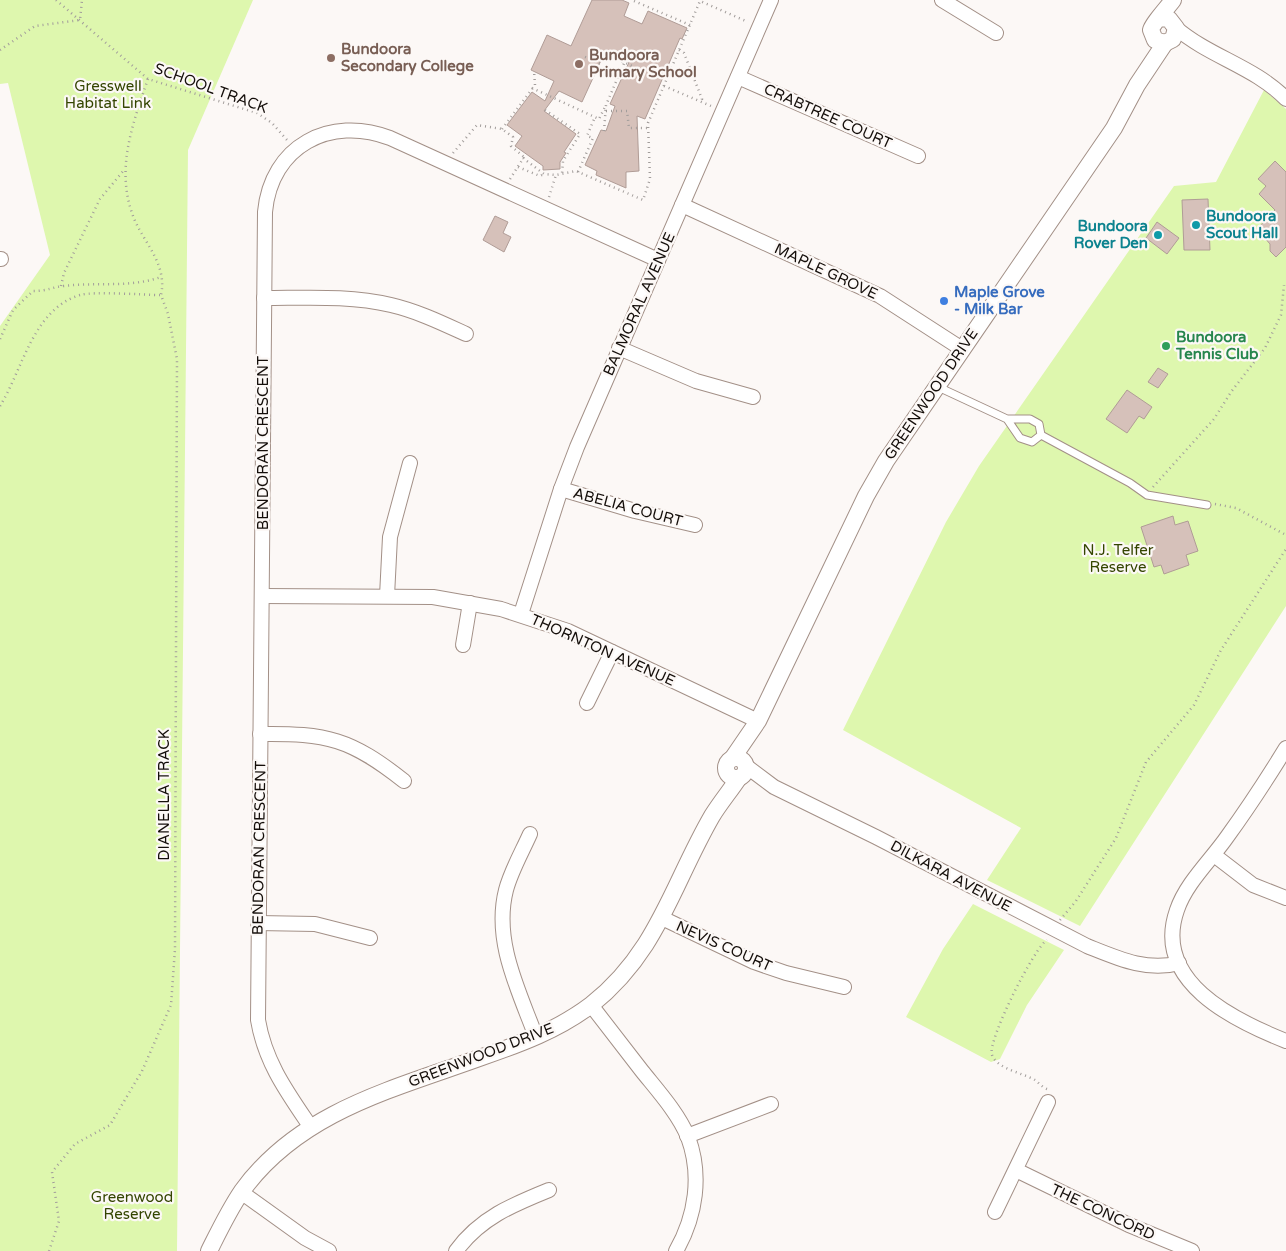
<svg xmlns="http://www.w3.org/2000/svg" width="1286" height="1251" font-family="'Varela Round',sans-serif">
<style>
.green{fill:#def7ae}
.building{fill:#d6c1ba;stroke:#b09c96}
.lines{fill:none;stroke-linecap:round;stroke-linejoin:round}
.service-casing{stroke:#a39087;stroke-width:9}
.minor-casing{stroke:#a39087;stroke-width:16}
.tertiary-casing{stroke:#a39087;stroke-width:18}
.path{stroke:#a29d9b;stroke-width:2.5;stroke-dasharray:1 4;stroke-linecap:butt}
.service{stroke:#fff;stroke-width:7}
.minor{stroke:#fff;stroke-width:14}
.tertiary{stroke:#fff;stroke-width:16}
.education-dot{fill:#8d6e63;stroke:#fcf8f6;stroke-width:2}
.culture-dot{fill:#0f9aa8;stroke:#fcf8f6;stroke-width:2}
.shop-dot{fill:#3f7fe0;stroke:#fcf8f6;stroke-width:2}
.leisure-dot{fill:#2e9e5b;stroke:#fcf8f6;stroke-width:2}
.labels{text-anchor:middle;stroke-width:4.5;stroke-linejoin:round;paint-order:stroke}
.education-label{font-size:15px;font-weight:bold;fill:#785e54;stroke:#fcf8f6;text-anchor:start}
.park-label{font-size:15px;fill:#344500;stroke:#fcf8f6}
.street-label{font-size:15px;fill:#140e0a;stroke:#fcf8f6}
.culture-label{font-size:15px;font-weight:bold;fill:#0d838f;stroke:#fcf8f6;text-anchor:start}
.shop-label{font-size:15px;font-weight:bold;fill:#366cbe;stroke:#fcf8f6;text-anchor:start}
.leisure-label{font-size:15px;font-weight:bold;fill:#27864d;stroke:#fcf8f6;text-anchor:start}
</style>
<rect width="100%" height="100%" fill="#fcf8f6"/>
<g class="green">
<path d="M0,0H253L188,150L177,1251H0V326L50,255L8,83L0,84Z"/>
<path d="M1264,90L1286,109V606L1080,926L987,880L1021,828L843,730L946,522L979,466L1174,186L1216,182Z"/>
<path d="M973,904L1064,950L1027,1005L1000,1059L991,1062L906,1017L943,949Z"/>
</g>
<g class="building">
<path d="M592,0H622L629,3L624,16L642,24L648,11L687,28L682,39L680,38L645,119L637,116L639,171L626,172V188L596,175L597,171L585,165L601,130L606,131L615,106L610,104L630,60L610,52L607,57L603,56L582,102L559,91L544,111L576,134L564,152L566,153L560,162V169L543,170V166L515,146L522,136L507,125L532,92L545,101L554,81L531,70L547,35L571,46Z"/>
<path d="M1275,161L1286,172V247L1276,257L1270,251V244L1257,229L1275,210L1259,194L1266,186L1258,179Z"/>
<path d="M1208,199L1210,250H1184L1182,200Z"/>
<path d="M495,216L508,222L503,233L511,237L504,252L483,240Z"/>
<path d="M1157,222L1179,238L1167,254L1146,238Z"/>
<path d="M1158,368L1168,374L1158,388L1148,382Z"/>
<path d="M1127,390L1152,407L1144,419L1139,416L1127,433L1106,419Z"/>
<path d="M1173,516L1175,525L1188,521L1198,551L1186,555L1189,565L1164,574L1161,565L1154,567L1141,527Z"/>
</g>
<g class="lines">
<defs>
<g id="service">
<path d="M936,386L1007,419H1030L1039,424L1041,435L1032,442L1020,438L1007,419"/>
<path d="M1041,435L1130,483L1147,495L1207,505"/>
</g>
<g id="minor">
<path d="M942,0L996,33"/>
<path d="M1176,28C1210,57 1255,67 1286,99"/>
<path d="M738,77L918,156"/>
<path d="M682,205L880,296L962,349"/>
<path d="M0,259H1"/>
<path d="M264,298C306,298 350,295 391,305C417,311 442,323 466,334"/>
<path d="M619,348L696,381L753,397"/>
<path d="M561,489L635,511L695,525"/>
<path d="M262,596L433,597L501,609L568,631L758,721"/>
<path d="M387,596L390,537L410,463"/>
<path d="M521,614L561,489L577,447L771,0"/>
<path d="M463,645L470,603"/>
<path d="M587,703L612,652"/>
<path d="M260,734C327,733 351,739 404,781"/>
<path d="M1286,748C1267,779 1248,808 1227,837C1211,860 1186,883 1177,910C1152,981 1233,1020 1286,1041"/>
<path d="M746,766L774,787L876,837L1087,946C1117,958 1147,972 1179,963"/>
<path d="M530,834C522,852 511,871 506,890C493,941 519,991 536,1037"/>
<path d="M1214,855L1253,885L1286,898"/>
<path d="M662,918L754,962L786,973L844,987"/>
<path d="M258,923L315,924L370,938"/>
<path d="M591,1005C608,1027 625,1049 642,1071C658,1091 678,1113 688,1137C702,1175 696,1216 676,1251"/>
<path d="M310,1126C287,1092 265,1062 258,1020L265,212C271,146 330,115 390,138L658,260"/>
<path d="M687,1136L771,1104"/>
<path d="M1016,1170L1129,1225L1192,1251"/>
<path d="M241,1192L305,1238L329,1251"/>
<path d="M995,1212L1048,1102"/>
<path d="M456,1251C480,1218 512,1205 549,1190"/>
</g>
<g id="tertiary">
<path d="M1161,18L1169,19L1176,28L1173,39L1165,43L1155,40L1151,30C1152,24 1168,7 1173,0"/>
<circle cx="736" cy="768" r="10"/>
<path d="M732,759L758,721L866,496L886,461L1114,128L1137,85L1165,43"/>
<path d="M209,1251C219,1231 229,1210 242,1191C300,1111 394,1089 482,1057C520,1044 558,1030 591,1005C658,952 672,885 712,816C720,803 730,791 738,779"/>
</g>
</defs>
<use href="#service" class="service-casing"/>
<use href="#minor" class="minor-casing"/>
<use href="#tertiary" class="tertiary-casing"/>
<g class="path">
<path d="M56,0L148,79L257,113L272,123L287,140"/>
<path d="M634,1L690,25"/>
<path d="M0,50L35,26L80,20L82,0"/>
<path d="M679,50L684,53L702,99L701,102"/>
<path d="M608,55L641,70"/>
<path d="M585,57L603,65"/>
<path d="M148,79C133,123 116,167 132,213C141,241 168,262 161,295"/>
<path d="M664,86L711,106"/>
<path d="M532,88L599,119L606,105"/>
<path d="M545,110L580,134L563,161L562,174"/>
<path d="M606,111H627L629,128H647"/>
<path d="M502,129L535,85L534,71"/>
<path d="M604,131L606,105L625,61"/>
<path d="M453,153L477,125L502,129L513,137L511,146L524,157"/>
<path d="M523,158L544,174L556,175L576,171L643,200L650,179L648,123L700,1L748,22"/>
<path d="M518,167L540,176L544,174"/>
<path d="M578,172L593,138L587,136L595,117"/>
<path d="M510,179L526,154"/>
<path d="M549,197L556,175"/>
<path d="M61,286L64,273L100,199L124,170"/>
<path d="M0,339L13,310L33,291C48,291 52,287 64,286C96,282 130,288 161,277"/>
<path d="M0,406C23,369 33,309 80,295C95,291 142,295 161,295"/>
<path d="M1153,487L1214,419L1231,392L1265,348L1281,315L1284,285"/>
<path d="M1215,504L1236,508L1286,535"/>
<path d="M1060,920L1076,901L1116,838L1146,762L1194,705L1221,650L1286,549"/>
<path d="M1047,1089C1042,1087 1039,1083 1035,1080C1023,1073 997,1069 992,1055C987,1040 1036,945 1047,940"/>
<path d="M49,1251L59,1221L52,1172L75,1144L110,1125L142,1071L171,1005L175,949L177,359L168,314L161,295"/>
</g>
<use href="#service" class="service"/>
<use href="#minor" class="minor"/>
<use href="#tertiary" class="tertiary"/>
</g>
<g class="education-dot">
<circle cx="331" cy="58" r="5"/>
<circle cx="579" cy="64" r="5"/>
</g>
<g class="culture-dot">
<circle cx="1196" cy="225" r="5"/>
<circle cx="1158" cy="235" r="5"/>
</g>
<circle class="shop-dot" cx="944" cy="301" r="5"/>
<circle class="leisure-dot" cx="1166" cy="346" r="5"/>
<g class="labels">
<g class="education-label">
<text x="341" y="54">Bundoora<tspan x="341" dy="17">Secondary College</tspan></text>
<text x="589" y="60">Bundoora<tspan x="589" dy="17">Primary School</tspan></text>
</g>
<g class="park-label">
<text x="108" y="91">Gresswell<tspan x="108" dy="17">Habitat Link</tspan></text>
<text x="1118" y="555">N.J. Telfer<tspan x="1118" dy="17">Reserve</tspan></text>
<text x="132" y="1202">Greenwood<tspan x="132" dy="17">Reserve</tspan></text>
</g>
<g class="street-label">
<text transform="translate(211 88) rotate(20)" y="5">SCHOOL TRACK</text>
<text transform="translate(828 116) rotate(24)" y="5">CRABTREE COURT</text>
<text transform="translate(826 271) rotate(25)" y="5">MAPLE GROVE</text>
<text transform="translate(639 304) rotate(-66)" y="5">BALMORAL AVENUE</text>
<text transform="translate(931 394) rotate(-56)" y="5">GREENWOOD DRIVE</text>
<text transform="translate(263 443) rotate(-90)" y="5">BENDORAN CRESCENT</text>
<text transform="translate(628 507) rotate(15)" y="5">ABELIA COURT</text>
<text transform="translate(603 650) rotate(24)" y="5">THORNTON AVENUE</text>
<text transform="translate(164 795) rotate(-90)" y="5">DIANELLA TRACK</text>
<text transform="translate(259 848) rotate(-89)" y="5">BENDORAN CRESCENT</text>
<text transform="translate(951 876) rotate(28)" y="5">DILKARA AVENUE</text>
<text transform="translate(724 946) rotate(24)" y="5">NEVIS COURT</text>
<text transform="translate(481 1055) rotate(-21)" y="5">GREENWOOD DRIVE</text>
<text transform="translate(1103 1212) rotate(25)" y="5">THE CONCORD</text>
</g>
<g class="culture-label">
<text x="1206" y="221">Bundoora<tspan x="1206" dy="17">Scout Hall</tspan></text>
<text x="1148" y="231" text-anchor="end">Bundoora<tspan x="1148" dy="17">Rover Den</tspan></text>
</g>
<g class="shop-label">
<text x="954" y="297">Maple Grove<tspan x="954" dy="17">- Milk Bar</tspan></text>
</g>
<g class="leisure-label">
<text x="1176" y="342">Bundoora<tspan x="1176" dy="17">Tennis Club</tspan></text>
</g>
</g>
</svg>
